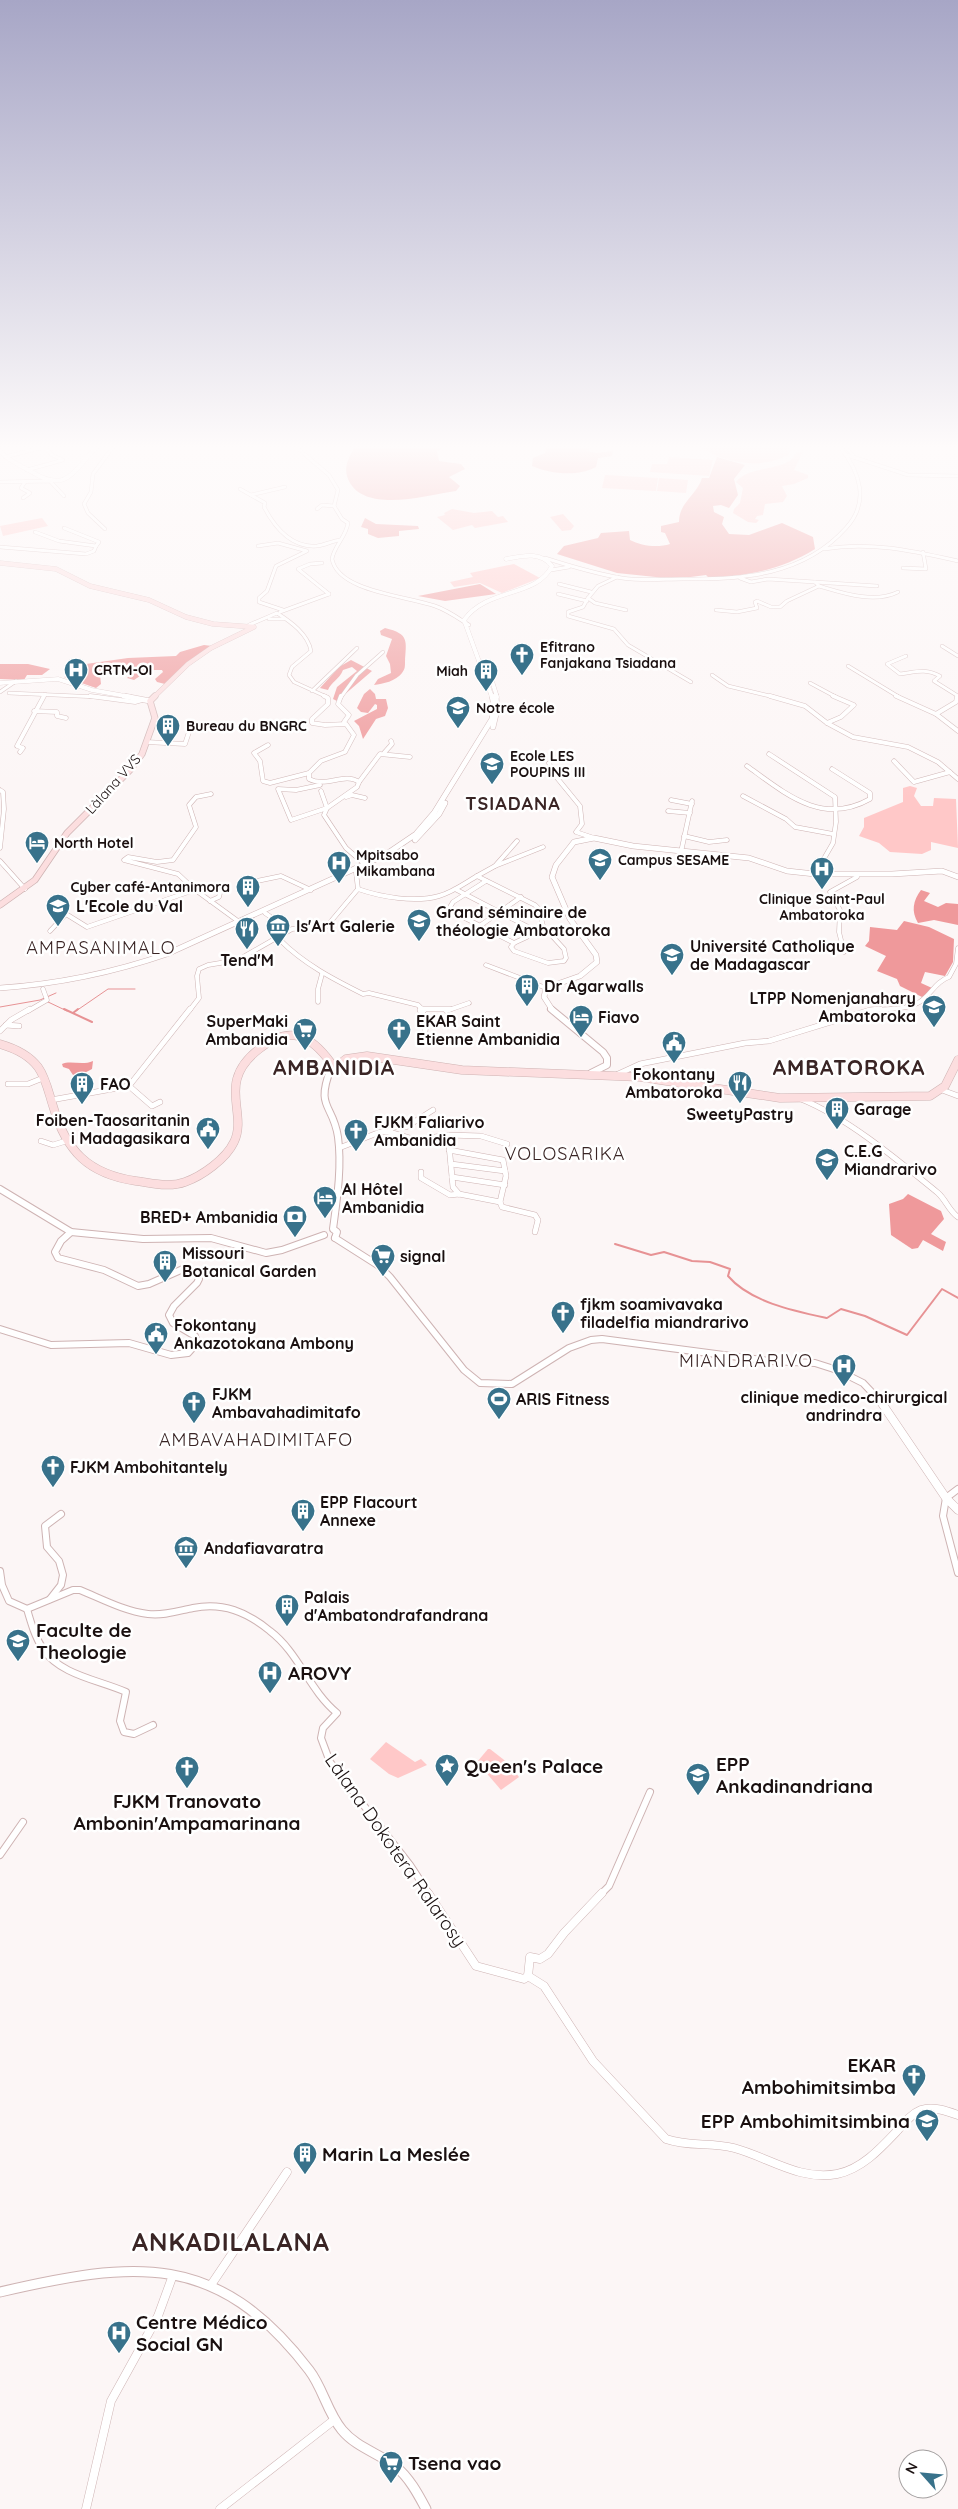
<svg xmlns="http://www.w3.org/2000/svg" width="958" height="2509" font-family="Quicksand,sans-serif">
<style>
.green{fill:#ffc8c8}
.forest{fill:#ef999b}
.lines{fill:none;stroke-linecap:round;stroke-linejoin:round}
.stream-far1{stroke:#e79294;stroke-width:1}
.stream{stroke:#e79294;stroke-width:2}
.minor-far4-casing{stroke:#ceb3b3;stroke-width:4}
.minor-far3-casing{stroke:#ceb3b3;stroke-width:5}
.minor-far2-casing{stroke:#ceb3b3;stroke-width:6}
.minor-far1-casing{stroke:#ceb3b3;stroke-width:8}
.minor-casing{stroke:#ceb3b3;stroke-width:9}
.tertiary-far4-casing{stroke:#ceb3b3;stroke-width:4.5}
.tertiary-far3-casing{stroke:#ceb3b3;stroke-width:6}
.tertiary-far2-casing{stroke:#ceb3b3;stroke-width:8}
.tertiary-far1-casing{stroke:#ceb3b3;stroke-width:9}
.tertiary-casing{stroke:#ceb3b3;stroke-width:11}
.secondary-far2-casing{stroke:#ceb3b3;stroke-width:5}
.secondary-far1-casing{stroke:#ceb3b3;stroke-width:7}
.secondary-casing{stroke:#ceb3b3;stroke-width:9}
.minor-far4{stroke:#fff;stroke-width:3}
.minor-far3{stroke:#fff;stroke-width:4}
.minor-far2{stroke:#fff;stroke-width:5}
.minor-far1{stroke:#fff;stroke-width:6}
.minor{stroke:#fff;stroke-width:8}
.tertiary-far4{stroke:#fff;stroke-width:4}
.tertiary-far3{stroke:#fff;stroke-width:5}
.tertiary-far2{stroke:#fff;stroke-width:6}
.tertiary-far1{stroke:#fff;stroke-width:8}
.tertiary{stroke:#fff;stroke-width:9}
.secondary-far2{stroke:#fcdedf;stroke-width:4.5}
.secondary-far1{stroke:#fcdedf;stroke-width:5.5}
.secondary{stroke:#fcdedf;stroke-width:8}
.labels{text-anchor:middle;stroke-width:5;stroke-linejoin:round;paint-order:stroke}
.far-poi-label{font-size:14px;font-weight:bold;fill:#1a1010;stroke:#fff;text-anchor:start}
.far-street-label{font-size:14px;fill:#1a1010;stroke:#fff}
.poi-label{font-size:16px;font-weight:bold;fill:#1a1010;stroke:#fff;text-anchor:start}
.far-district-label{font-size:18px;font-weight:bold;letter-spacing:1px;fill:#3a2525;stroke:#fff}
.neighbourhood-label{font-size:18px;letter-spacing:1px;fill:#3a2525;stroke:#fff}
.near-poi-label{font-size:19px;font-weight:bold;fill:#1a1010;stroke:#fff;text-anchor:start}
.near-street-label{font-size:19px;fill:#1a1010;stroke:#fff}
.district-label{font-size:21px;font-weight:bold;letter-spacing:1px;fill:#3a2525;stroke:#fff}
.near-district-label{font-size:25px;font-weight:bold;letter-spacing:1px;fill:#3a2525;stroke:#fff}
</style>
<rect width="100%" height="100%" fill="#fcf6f6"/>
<g class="green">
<path d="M700,447H788L790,451L788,455C760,470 726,463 700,447Z"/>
<path d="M803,452L794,470L808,475V478L794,484L782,486L787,496L783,502L765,504L763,515L757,516L755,519L759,520L756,523L748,522L733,513L734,509L740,503L743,488L736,482C749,464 787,473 796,453Z"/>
<path d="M669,457L713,460L709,476L650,472L652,464H667Z"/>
<path d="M605,475L658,478L656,491L602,488Z"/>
<path d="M659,478L688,480L686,493L657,491Z"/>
<path d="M452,509L474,513L492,511L498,517L503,516L508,522L475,528L472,525L453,530L437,517L445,515L444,513Z"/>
<path d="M563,514L574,526L571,530L562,531L550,517Z"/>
<path d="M42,518L48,526L3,536L0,526Z"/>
<path d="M514,564L540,578L502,593L480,583L454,587L450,582L473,577L470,573Z"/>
<path d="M910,786L917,788L914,796L921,806H933L934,798L956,799L958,848L931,842V850L922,854L890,852L879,843L859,836L864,827V818L903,802V788Z"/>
<path d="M386,1742L415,1762L421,1759L427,1765L398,1778L389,1774L370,1759Z"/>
<path d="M488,1749H490L508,1763L519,1777L501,1790L477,1762Z"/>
</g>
<g class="forest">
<path d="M355,447H445L437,451L439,461L461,464L465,469L449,477L460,486L456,491C428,495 368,513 350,483C342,470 348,458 355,447Z"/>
<path d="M546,447H593L587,451L596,453L613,451L612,456L598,458L596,467C578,477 550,474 532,466L533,458L545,453Z"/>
<path d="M717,457L745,465L734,479L738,495L729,508L721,505L713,506L714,512L724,517L722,524L729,534L749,535L782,523L813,537L815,549C781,570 748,576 709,578L706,575L675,579L617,573L557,554L564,546L598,538L601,533L629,531L630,540C641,546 658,548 670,544L665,533L661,532V526L679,522C679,502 697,495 702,478H709Z"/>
<path d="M365,518L376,524L418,526L419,529L399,531V536L378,538L368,534V529L361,527Z"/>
<path d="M480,584L496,594L445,601L418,596Z"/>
<path d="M385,628C410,634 406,641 405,662C405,667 405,669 402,673C396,681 383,684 374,685L378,679L391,673L390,664L386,656L392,639L381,635L380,631Z"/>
<path d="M204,645L212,646L165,684L157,682L155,679L163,672L162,670H149L134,680L127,678L132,673L100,675L101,684L96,688L64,677L71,675L79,665L128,658L176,656L180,652Z"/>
<path d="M351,660L372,671L337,701L333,699L337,687L357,671L352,667L343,670C339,680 331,682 328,690L320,688L339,667Z"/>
<path d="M0,664H28L50,669L42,675H27L24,680L0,679Z"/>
<path d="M370,689L375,694L376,699H386L388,708L385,716L376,719L363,739L359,726L354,721L377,709V705L375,704L368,713L361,712L357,708L364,694Z"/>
<path d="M921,890L930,893L924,901L938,907L946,903L958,904V925L934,920L918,923C911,911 913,901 921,890Z"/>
<path d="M904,921L929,927L954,939L953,962L945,976L925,972L921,983L932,988L927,995L922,997L900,986L897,979L877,971L886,956L865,946L869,941L870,927L897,930Z"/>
<path d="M93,1061L92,1069L75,1078L69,1069L63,1067L62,1064C71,1060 82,1066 93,1061Z"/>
<path d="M908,1194L941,1211L944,1219L931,1234L946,1242L943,1251L923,1240L918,1248L912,1249L891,1235L889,1204L903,1199Z"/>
</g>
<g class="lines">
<g class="stream-far1">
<path d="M46,1001L67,1011"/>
<path d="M0,1007L40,1000L56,993"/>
<path d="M76,1011L108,989H135"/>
</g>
<g class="stream">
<path d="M64,1009L92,1022"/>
<path d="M73,1013L78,1009"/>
<path d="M615,1244L651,1255L664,1252L692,1261L710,1262L730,1269L728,1276C750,1302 794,1311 827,1318L841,1309L865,1316L907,1335L942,1289L958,1298"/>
</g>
<defs>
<g id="minor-far4">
<path d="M296,447L329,475L338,490L334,506L342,519L348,523C346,537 334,546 332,559C338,592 408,596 435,606C447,610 458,618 469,625"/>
<path d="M845,447L853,455"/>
<path d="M847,455L908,475L958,476"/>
<path d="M5,457L44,447"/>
<path d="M27,470L63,460L52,455L45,447"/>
<path d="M0,482L50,481L64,496"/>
<path d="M240,489L265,503L264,507C275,528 291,548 317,546C325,545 332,541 340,540"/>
<path d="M251,495L285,487"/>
<path d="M23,498L30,493L21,488L25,482"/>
<path d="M317,509L322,505L334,506"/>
<path d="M64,528L99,542L96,546"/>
<path d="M105,529L88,513L84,504L91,492L93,474L113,447"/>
<path d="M258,546L278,543L307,551L276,566L267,591L259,598V602L283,610"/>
<path d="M0,547L86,554L94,551L96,546L59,541L35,532"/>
<path d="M824,549C870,541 913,551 958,561"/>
<path d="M545,558C570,566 596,574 622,578C642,581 663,579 683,579C743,580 804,575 846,528C870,502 860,472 840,447"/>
<path d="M322,563L310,564L298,569L329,594"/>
<path d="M903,568L926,569L923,552"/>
<path d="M551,570L569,567"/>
<path d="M617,577L598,586L588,598L595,603L626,610"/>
<path d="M740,578L751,582L768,579L877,586"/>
<path d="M559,584L591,592"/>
<path d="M819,586C843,593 874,604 898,592"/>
<path d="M558,594L587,601"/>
<path d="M588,598L583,607L568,612V616L614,629L628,645L691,682"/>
<path d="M716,610L737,612L757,608L755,602L757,601L771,607H780L787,601L819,586L815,582"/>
<path d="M280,612L329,594"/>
<path d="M269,619H284"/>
<path d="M249,625L277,613C291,622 308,634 311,651L292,667L289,675L294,682L327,697"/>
<path d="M942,646L958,656"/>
<path d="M906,656L887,664L900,674C916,672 925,668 940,676L934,681L958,696"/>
<path d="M848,666L899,697"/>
<path d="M712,675L728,686L774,697"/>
<path d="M810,683L836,697"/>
<path d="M312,691L357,648"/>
<path d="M0,692L16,681"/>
<path d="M9,693L99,697"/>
<path d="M43,697L45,694"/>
<path d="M341,697L357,675L383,652"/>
</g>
<g id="minor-far3">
<path d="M90,696L135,702L142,700"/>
<path d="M324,696L328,698V704L312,719V723L325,725L346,724L354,735L345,752L321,761L309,773V779C326,788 344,772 359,782L357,787L327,808L324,815L346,848L368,867"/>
<path d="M341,696L338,704L349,715L344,722"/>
<path d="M770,696L805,706L827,723L853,737L908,747L938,762L958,779"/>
<path d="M896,696L936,714L958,731"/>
<path d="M34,711L57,712V716L66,718"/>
<path d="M936,714L956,702L957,697"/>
<path d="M827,723L841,717L854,705L833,696"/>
<path d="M146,742L185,744L192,723"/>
<path d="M268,745L254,753L260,761L263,781L270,783L309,773"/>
<path d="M20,752L23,748L17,746L44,696"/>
<path d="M384,753L392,744L391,741"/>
<path d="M769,754L835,797L836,822L833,843L815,874"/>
<path d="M894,761L914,782L950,772"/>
<path d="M549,763L553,773L580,806L582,824L576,832L594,838"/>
<path d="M747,766C786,794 822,826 870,799V793L832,769"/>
<path d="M359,782L380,754L410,757"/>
<path d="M320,785L296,790L278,789L291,820L327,808L321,791"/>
<path d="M0,790L3,792L4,809L0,848"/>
<path d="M211,794L196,797L189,805L196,827L173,860L157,862L128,857L124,860L178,874L194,889L242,924"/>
<path d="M743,796L786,819L795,827L833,834"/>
<path d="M346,797L352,795L365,798"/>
<path d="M671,800L692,804"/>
<path d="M668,811L690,813"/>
<path d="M684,836L709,842L727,840"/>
<path d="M681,852L692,801"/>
<path d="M0,861L25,889"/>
<path d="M495,866L543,847"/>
<path d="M477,876L495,866L517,841"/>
<path d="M486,881L453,902L450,907L453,912L514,943L511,947L514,951L548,963L564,961L566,958L564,949L543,926"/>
<path d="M252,882L281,876L311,890"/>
<path d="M358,889C381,897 415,903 439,896C453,892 465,883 477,876L535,905L539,909L543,926L534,930L455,889"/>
<path d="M265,913L281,924L280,940C304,964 333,979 363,994L369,993L418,1005L424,1011"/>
<path d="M481,925L521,897"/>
<path d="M50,931L66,914L87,927L200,888H213L220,893L219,897L210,901"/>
<path d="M514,943L527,937L534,930"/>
<path d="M844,952L839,932L840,910L830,892L857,877V874"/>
<path d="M486,965L546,988"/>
<path d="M318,1002V989L322,974"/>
<path d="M28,1011L47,1000L43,989"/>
<path d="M189,1011L199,998L197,976L199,969L208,965L238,960L292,929L327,926L358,889L356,872"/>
<path d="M446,1011L469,1003"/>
<path d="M868,1011C884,1008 901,1011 916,1004C930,998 934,982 949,977L956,964L958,948"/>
</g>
<g id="minor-far2">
<path d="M422,1009H450"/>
<path d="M420,1010L426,1023L425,1032"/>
<path d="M6,1025L19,1026"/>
<path d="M0,1031L11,1020L30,1009"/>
<path d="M616,1075L640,1064L745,1043L769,1041L870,1010L880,1009"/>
<path d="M8,1084H28L43,1078"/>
<path d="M129,1086L152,1106L160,1102"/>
<path d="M942,1090L958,1096"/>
<path d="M801,1099C848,1118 899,1161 938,1193C946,1200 949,1211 958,1217"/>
<path d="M51,1100L129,1086L190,1009"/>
<path d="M389,1132L392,1127H406L433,1110"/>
<path d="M41,1141L53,1145L66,1141"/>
<path d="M339,1148L380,1132H389L416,1140L448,1135"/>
<path d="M449,1150L503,1160L506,1176L500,1202L502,1207L535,1215L538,1220L535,1232"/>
<path d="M451,1164L505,1171"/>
<path d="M421,1172V1178L450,1195L459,1194L500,1202"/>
<path d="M452,1177L505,1185"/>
<path d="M459,1194L453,1187L448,1135L481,1136L507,1144"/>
</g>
<g id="minor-far1">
<path d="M958,1489L946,1498L943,1516L958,1573"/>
<path d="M0,1571L2,1585L9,1601L27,1609"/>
<path d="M50,1599L61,1585L63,1575L59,1561L47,1547L45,1526L61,1514"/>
<path d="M27,1609L73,1590H80C102,1599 124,1611 148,1614C163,1616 178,1611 193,1608C223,1602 247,1612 270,1631C299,1653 309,1690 337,1713L323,1728L321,1738L330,1762L410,1865L429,1894"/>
<path d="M27,1609C31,1623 35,1637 43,1649C60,1675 99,1680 126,1692L120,1721L124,1732L134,1734L153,1725"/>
<path d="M0,1855L23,1822"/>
<path d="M601,1894L609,1886L650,1792"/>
</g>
<g id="minor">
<path d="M428,1893L476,1966L524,1979L528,1976L544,1986L593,2061L666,2139C688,2147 711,2142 734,2148C768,2157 799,2181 837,2174C862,2169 881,2148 898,2130C904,2123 911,2114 921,2110C933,2106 947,2111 958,2115"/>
<path d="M528,1976L530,1957L540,1959L548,1954L564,1933L602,1893"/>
<path d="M211,2285L287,2172"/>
<path d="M86,2509L111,2401L158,2316L173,2275"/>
<path d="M220,2509L334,2420"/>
</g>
<g id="tertiary-far4">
<path d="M0,451C10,462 20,465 32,472C68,494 73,470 97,447"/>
<path d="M492,681L497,697"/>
<path d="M0,683L58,679L92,690L131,697"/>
<path d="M492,697L464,620C488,587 536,598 552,566C540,551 522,556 506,559"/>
</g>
<g id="tertiary-far3">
<path d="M124,696L150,701"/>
<path d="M493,727L497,710L496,696"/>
<path d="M415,840L439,814L445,803"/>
<path d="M0,988C58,984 112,973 167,954L385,855L416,834L434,813L492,719L494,705L492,696"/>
<path d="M553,1011L544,997L546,988L580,976L597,962L596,955L570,919L552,877L556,865L574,842L594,838L633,846L749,858L787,871L815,874H892L942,871L958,877"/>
</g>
<g id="tertiary-far2">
<path d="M551,1009L603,1052L607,1058V1065L591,1073"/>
<path d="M331,1068C315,1109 333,1103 338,1137C342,1167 337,1199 333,1229L337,1232L335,1238"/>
<path d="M0,1189L71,1232L143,1239L211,1238L266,1253L282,1250L324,1235"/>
<path d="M335,1238L379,1266L390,1277L464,1370L480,1383L512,1384L569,1348L591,1340L602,1339L769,1361L815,1363L837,1370L863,1383L882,1403"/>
<path d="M0,1329L51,1345L129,1343L171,1355L188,1353L197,1343L195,1336L173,1323L169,1315L174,1306L197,1283L199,1279L197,1272L183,1269L149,1284L138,1286L104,1270L58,1258L55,1252L61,1241L71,1232"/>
</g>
<path id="tertiary-far1" d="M881,1402L946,1498L958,1510"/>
<path id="tertiary" d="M0,2292C134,2261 217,2250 309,2370C323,2388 327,2412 342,2430C356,2447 378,2453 395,2466C409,2477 418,2494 426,2509"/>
<path id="secondary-far2" d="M0,563L56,569L90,586L149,600L186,617L213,624L254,627L211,648L188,664L154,697"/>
<path id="secondary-far1" d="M0,905L35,880L67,833L130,770L142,754L155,718L150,701L155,696"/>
<path id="secondary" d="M0,1044C14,1048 29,1055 38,1067C46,1078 49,1094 53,1106C66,1151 88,1174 136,1181C152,1183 169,1188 185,1182C202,1176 226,1159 234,1142C244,1122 231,1099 237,1079C240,1067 250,1056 259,1049C289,1025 310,1034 331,1063L329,1067L333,1069L346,1059L367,1056L462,1070L640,1077L780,1098L930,1096L945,1086L958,1060"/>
</defs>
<use href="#minor-far4" class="minor-far4-casing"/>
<use href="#minor-far3" class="minor-far3-casing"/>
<use href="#minor-far2" class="minor-far2-casing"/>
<use href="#minor-far1" class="minor-far1-casing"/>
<use href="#minor" class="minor-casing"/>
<use href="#tertiary-far4" class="tertiary-far4-casing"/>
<use href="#tertiary-far3" class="tertiary-far3-casing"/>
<use href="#tertiary-far2" class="tertiary-far2-casing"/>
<use href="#tertiary-far1" class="tertiary-far1-casing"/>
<use href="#tertiary" class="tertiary-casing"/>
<use href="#secondary-far2" class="secondary-far2-casing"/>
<use href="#secondary-far1" class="secondary-far1-casing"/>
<use href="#secondary" class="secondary-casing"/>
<use href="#minor-far4" class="minor-far4"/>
<use href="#minor-far3" class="minor-far3"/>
<use href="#minor-far2" class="minor-far2"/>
<use href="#minor-far1" class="minor-far1"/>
<use href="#minor" class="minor"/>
<use href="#tertiary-far4" class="tertiary-far4"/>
<use href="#tertiary-far3" class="tertiary-far3"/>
<use href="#tertiary-far2" class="tertiary-far2"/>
<use href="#tertiary-far1" class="tertiary-far1"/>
<use href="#tertiary" class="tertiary"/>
<use href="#secondary-far2" class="secondary-far2"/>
<use href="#secondary-far1" class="secondary-far1"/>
<use href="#secondary" class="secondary"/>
</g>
<linearGradient id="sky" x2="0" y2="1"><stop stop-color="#a7a6c6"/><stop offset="0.56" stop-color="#fefbfb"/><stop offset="1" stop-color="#fefbfb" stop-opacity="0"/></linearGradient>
<rect width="958" height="798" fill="url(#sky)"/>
<defs>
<symbol id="church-pin" viewBox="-11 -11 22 30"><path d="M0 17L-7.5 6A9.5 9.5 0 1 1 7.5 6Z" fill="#38728b" stroke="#fff"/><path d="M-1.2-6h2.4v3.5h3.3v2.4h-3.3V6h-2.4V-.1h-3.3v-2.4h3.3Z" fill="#fff"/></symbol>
<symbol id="hospital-pin" viewBox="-11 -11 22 30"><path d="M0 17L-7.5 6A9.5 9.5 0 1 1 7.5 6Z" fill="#38728b" stroke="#fff"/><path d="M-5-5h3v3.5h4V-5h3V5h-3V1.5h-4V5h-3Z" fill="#fff"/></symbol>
<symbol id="building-pin" viewBox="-11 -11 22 30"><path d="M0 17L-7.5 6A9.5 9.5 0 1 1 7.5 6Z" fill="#38728b" stroke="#fff"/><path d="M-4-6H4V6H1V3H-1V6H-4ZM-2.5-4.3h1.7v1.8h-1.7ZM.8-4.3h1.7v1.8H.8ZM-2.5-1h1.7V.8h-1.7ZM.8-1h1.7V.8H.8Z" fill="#fff"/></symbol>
<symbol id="school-pin" viewBox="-11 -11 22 30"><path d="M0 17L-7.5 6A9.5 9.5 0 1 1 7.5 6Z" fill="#38728b" stroke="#fff"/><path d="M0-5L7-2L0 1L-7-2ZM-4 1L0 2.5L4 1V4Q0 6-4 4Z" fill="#fff"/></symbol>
<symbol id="hotel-pin" viewBox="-11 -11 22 30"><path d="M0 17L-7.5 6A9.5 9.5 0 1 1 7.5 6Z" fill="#38728b" stroke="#fff"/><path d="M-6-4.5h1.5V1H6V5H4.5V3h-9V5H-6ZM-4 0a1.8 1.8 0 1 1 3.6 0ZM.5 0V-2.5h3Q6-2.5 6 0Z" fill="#fff"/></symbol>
<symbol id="university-pin" viewBox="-11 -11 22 30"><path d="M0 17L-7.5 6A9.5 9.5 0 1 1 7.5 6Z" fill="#38728b" stroke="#fff"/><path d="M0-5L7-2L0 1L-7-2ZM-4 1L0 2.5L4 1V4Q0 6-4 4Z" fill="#fff"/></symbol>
<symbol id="museum-pin" viewBox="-11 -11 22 30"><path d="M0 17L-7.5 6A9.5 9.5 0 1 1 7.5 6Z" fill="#38728b" stroke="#fff"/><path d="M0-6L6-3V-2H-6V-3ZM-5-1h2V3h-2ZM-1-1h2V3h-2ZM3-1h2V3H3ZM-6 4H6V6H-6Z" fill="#fff"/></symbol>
<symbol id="restaurant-pin" viewBox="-11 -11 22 30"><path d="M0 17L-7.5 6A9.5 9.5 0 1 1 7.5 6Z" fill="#38728b" stroke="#fff"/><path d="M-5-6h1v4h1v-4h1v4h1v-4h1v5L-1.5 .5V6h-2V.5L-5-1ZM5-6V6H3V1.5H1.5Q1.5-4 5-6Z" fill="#fff"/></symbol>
<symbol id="supermarket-pin" viewBox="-11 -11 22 30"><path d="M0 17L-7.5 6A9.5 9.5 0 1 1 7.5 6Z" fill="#38728b" stroke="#fff"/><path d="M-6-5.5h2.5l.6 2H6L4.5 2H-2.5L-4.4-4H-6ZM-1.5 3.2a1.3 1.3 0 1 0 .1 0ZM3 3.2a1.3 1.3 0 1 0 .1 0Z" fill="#fff"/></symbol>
<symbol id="civic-pin" viewBox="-11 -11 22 30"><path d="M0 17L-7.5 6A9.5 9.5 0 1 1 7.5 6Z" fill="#38728b" stroke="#fff"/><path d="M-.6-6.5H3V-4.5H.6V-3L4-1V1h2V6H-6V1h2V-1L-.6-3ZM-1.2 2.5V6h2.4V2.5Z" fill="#fff"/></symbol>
<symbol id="bank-pin" viewBox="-11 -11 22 30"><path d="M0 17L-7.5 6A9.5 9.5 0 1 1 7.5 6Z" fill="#38728b" stroke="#fff"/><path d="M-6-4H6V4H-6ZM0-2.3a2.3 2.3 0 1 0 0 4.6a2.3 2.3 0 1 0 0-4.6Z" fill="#fff"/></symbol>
<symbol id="stadium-pin" viewBox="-11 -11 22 30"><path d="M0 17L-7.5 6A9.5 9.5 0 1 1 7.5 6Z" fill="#38728b" stroke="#fff"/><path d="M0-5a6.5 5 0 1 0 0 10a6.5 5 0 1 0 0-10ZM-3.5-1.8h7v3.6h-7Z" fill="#fff"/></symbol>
<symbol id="sight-pin" viewBox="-11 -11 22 30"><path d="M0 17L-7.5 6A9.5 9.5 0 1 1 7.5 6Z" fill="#38728b" stroke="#fff"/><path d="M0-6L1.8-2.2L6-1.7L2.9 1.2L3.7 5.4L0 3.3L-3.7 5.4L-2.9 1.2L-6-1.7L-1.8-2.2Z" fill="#fff"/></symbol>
</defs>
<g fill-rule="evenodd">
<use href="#church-pin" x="508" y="641" width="28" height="38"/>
<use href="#hospital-pin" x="62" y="656" width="28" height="38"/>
<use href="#building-pin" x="472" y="657" width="28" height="38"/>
<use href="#school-pin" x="444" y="694" width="28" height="38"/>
<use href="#building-pin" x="154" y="712" width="28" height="38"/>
<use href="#school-pin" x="478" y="750" width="28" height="38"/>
<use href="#hotel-pin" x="23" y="829" width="28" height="38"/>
<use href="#university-pin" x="586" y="846" width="28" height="38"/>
<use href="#hospital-pin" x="325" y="849" width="28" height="38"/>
<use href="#hospital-pin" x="808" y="855" width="28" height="38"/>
<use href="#building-pin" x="234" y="873" width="28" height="38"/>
<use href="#school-pin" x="44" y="892" width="28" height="38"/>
<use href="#school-pin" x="405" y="907" width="28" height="38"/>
<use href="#museum-pin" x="264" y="912" width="28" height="38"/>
<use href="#restaurant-pin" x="233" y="915" width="28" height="38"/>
<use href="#university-pin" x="658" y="941" width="28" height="38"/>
<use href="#building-pin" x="513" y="972" width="28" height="38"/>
<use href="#school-pin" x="920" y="993" width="28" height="38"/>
<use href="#hotel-pin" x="567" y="1003" width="28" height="38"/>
<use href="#supermarket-pin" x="291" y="1016" width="28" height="38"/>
<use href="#church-pin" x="385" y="1016" width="28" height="38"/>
<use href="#civic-pin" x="660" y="1029" width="28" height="38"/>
<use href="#restaurant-pin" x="726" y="1069" width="28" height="38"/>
<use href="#building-pin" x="68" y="1070" width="28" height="38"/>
<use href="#building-pin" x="823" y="1095" width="28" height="38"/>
<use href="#civic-pin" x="194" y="1115" width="28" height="38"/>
<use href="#church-pin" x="342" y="1117" width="28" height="38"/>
<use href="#school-pin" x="813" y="1146" width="28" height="38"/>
<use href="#hotel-pin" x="311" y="1184" width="28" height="38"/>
<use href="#bank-pin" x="281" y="1203" width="28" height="38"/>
<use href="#supermarket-pin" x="369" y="1242" width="28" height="38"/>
<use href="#building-pin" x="151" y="1248" width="28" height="38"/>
<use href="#church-pin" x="549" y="1299" width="28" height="38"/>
<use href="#civic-pin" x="142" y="1320" width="28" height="38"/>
<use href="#hospital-pin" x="830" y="1352" width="28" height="38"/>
<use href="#stadium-pin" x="485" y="1385" width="28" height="38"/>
<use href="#church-pin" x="180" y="1389" width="28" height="38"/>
<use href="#church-pin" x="39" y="1453" width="28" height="38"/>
<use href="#building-pin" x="289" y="1497" width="28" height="38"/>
<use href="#museum-pin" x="172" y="1534" width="28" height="38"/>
<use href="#building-pin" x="273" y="1592" width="28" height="38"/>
<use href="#university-pin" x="4" y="1627" width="28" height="38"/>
<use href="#hospital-pin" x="256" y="1659" width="28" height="38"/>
<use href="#sight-pin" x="433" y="1752" width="28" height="38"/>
<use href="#church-pin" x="173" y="1754" width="28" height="38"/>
<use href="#school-pin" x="684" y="1761" width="28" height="38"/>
<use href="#church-pin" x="900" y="2062" width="28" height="38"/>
<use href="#school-pin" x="913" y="2107" width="28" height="38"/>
<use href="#building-pin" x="291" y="2140" width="28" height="38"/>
<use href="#hospital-pin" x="105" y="2319" width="28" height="38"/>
<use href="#supermarket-pin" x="377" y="2449" width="28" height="38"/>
</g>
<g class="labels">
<g class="far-poi-label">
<text x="540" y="652">Efitrano<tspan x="540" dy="16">Fanjakana Tsiadana</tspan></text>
<text x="94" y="675">CRTM-OI</text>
<text x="468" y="676" text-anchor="end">Miah</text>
<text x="476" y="713">Notre école</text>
<text x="186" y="731">Bureau du BNGRC</text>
<text x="510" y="761">Ecole LES<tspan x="510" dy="16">POUPINS III</tspan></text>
<text x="54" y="848">North Hotel</text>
<text x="356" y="860">Mpitsabo<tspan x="356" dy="16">Mikambana</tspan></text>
<text x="618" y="865">Campus SESAME</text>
<text x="230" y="892" text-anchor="end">Cyber café-Antanimora</text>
<text x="822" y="904" text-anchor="middle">Clinique Saint-Paul<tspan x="822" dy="16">Ambatoroka</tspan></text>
</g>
<g class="far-street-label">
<text transform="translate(113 784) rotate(-48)" y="5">Làlana VVS</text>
</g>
<g class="poi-label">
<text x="76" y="912">L'Ecole du Val</text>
<text x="436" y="918">Grand séminaire de<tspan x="436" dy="18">théologie Ambatoroka</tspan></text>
<text x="296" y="932">Is'Art Galerie</text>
<text x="690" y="952">Université Catholique<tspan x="690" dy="18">de Madagascar</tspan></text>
<text x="247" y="966" text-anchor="middle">Tend'M</text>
<text x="544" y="992">Dr Agarwalls</text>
<text x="916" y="1004" text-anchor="end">LTPP Nomenjanahary<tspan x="916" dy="18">Ambatoroka</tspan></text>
<text x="598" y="1023">Fiavo</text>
<text x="288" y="1027" text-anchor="end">SuperMaki<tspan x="288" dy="18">Ambanidia</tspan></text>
<text x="416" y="1027">EKAR Saint<tspan x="416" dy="18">Etienne Ambanidia</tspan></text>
<text x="674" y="1080" text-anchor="middle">Fokontany<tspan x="674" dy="18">Ambatoroka</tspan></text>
<text x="100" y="1090">FAO</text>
<text x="854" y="1115">Garage</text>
<text x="740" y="1120" text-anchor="middle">SweetyPastry</text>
<text x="190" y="1126" text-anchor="end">Foiben-Taosaritanin<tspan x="190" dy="18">i Madagasikara</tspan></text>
<text x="374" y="1128">FJKM Faliarivo<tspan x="374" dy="18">Ambanidia</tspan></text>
<text x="844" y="1157">C.E.G<tspan x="844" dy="18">Miandrarivo</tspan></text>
<text x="342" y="1195">Al Hôtel<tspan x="342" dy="18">Ambanidia</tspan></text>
<text x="278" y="1223" text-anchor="end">BRED+ Ambanidia</text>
<text x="182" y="1259">Missouri<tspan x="182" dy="18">Botanical Garden</tspan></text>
<text x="400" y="1262">signal</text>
<text x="580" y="1310">fjkm soamivavaka<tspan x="580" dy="18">filadelfia miandrarivo</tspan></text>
<text x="174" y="1331">Fokontany<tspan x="174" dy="18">Ankazotokana Ambony</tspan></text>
<text x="212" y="1400">FJKM<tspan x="212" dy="18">Ambavahadimitafo</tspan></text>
<text x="844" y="1403" text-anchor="middle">clinique medico-chirurgical<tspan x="844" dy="18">andrindra</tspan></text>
<text x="516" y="1405">ARIS Fitness</text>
<text x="70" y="1473">FJKM Ambohitantely</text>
<text x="320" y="1508">EPP Flacourt<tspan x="320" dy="18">Annexe</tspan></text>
<text x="204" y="1554">Andafiavaratra</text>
<text x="304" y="1603">Palais<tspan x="304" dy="18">d'Ambatondrafandrana</tspan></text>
</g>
<g class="far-district-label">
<text x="513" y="810">TSIADANA</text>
</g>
<g class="neighbourhood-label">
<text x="101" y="954">AMPASANIMALO</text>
<text x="565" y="1160">VOLOSARIKA</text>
<text x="746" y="1367">MIANDRARIVO</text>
<text x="256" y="1446">AMBAVAHADIMITAFO</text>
</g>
<g class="near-poi-label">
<text x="36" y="1637">Faculte de<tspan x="36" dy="22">Theologie</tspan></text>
<text x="288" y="1680">AROVY</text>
<text x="716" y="1771">EPP<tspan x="716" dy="22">Ankadinandriana</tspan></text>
<text x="464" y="1773">Queen's Palace</text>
<text x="187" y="1808" text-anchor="middle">FJKM Tranovato<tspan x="187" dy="22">Ambonin'Ampamarinana</tspan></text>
<text x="896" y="2072" text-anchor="end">EKAR<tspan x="896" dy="22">Ambohimitsimba</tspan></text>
<text x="910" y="2128" text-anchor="end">EPP Ambohimitsimbina</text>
<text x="322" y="2161">Marin La Meslée</text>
<text x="136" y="2329">Centre Médico<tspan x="136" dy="22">Social GN</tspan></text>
<text x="408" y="2470">Tsena vao</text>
</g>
<g class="near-street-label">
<text transform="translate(396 1850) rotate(55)" y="7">Làlana Dokotera Ralarosy</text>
</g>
<g class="district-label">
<text x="334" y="1075">AMBANIDIA</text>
<text x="849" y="1075">AMBATOROKA</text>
</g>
<g class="near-district-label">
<text x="231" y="2251">ANKADILALANA</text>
</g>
</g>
<g transform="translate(923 2474) rotate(297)"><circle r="24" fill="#ffffff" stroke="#a39f9f"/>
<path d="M0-4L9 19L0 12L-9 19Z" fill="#38728b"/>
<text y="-8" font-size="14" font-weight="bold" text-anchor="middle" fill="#1a1010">N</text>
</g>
</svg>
